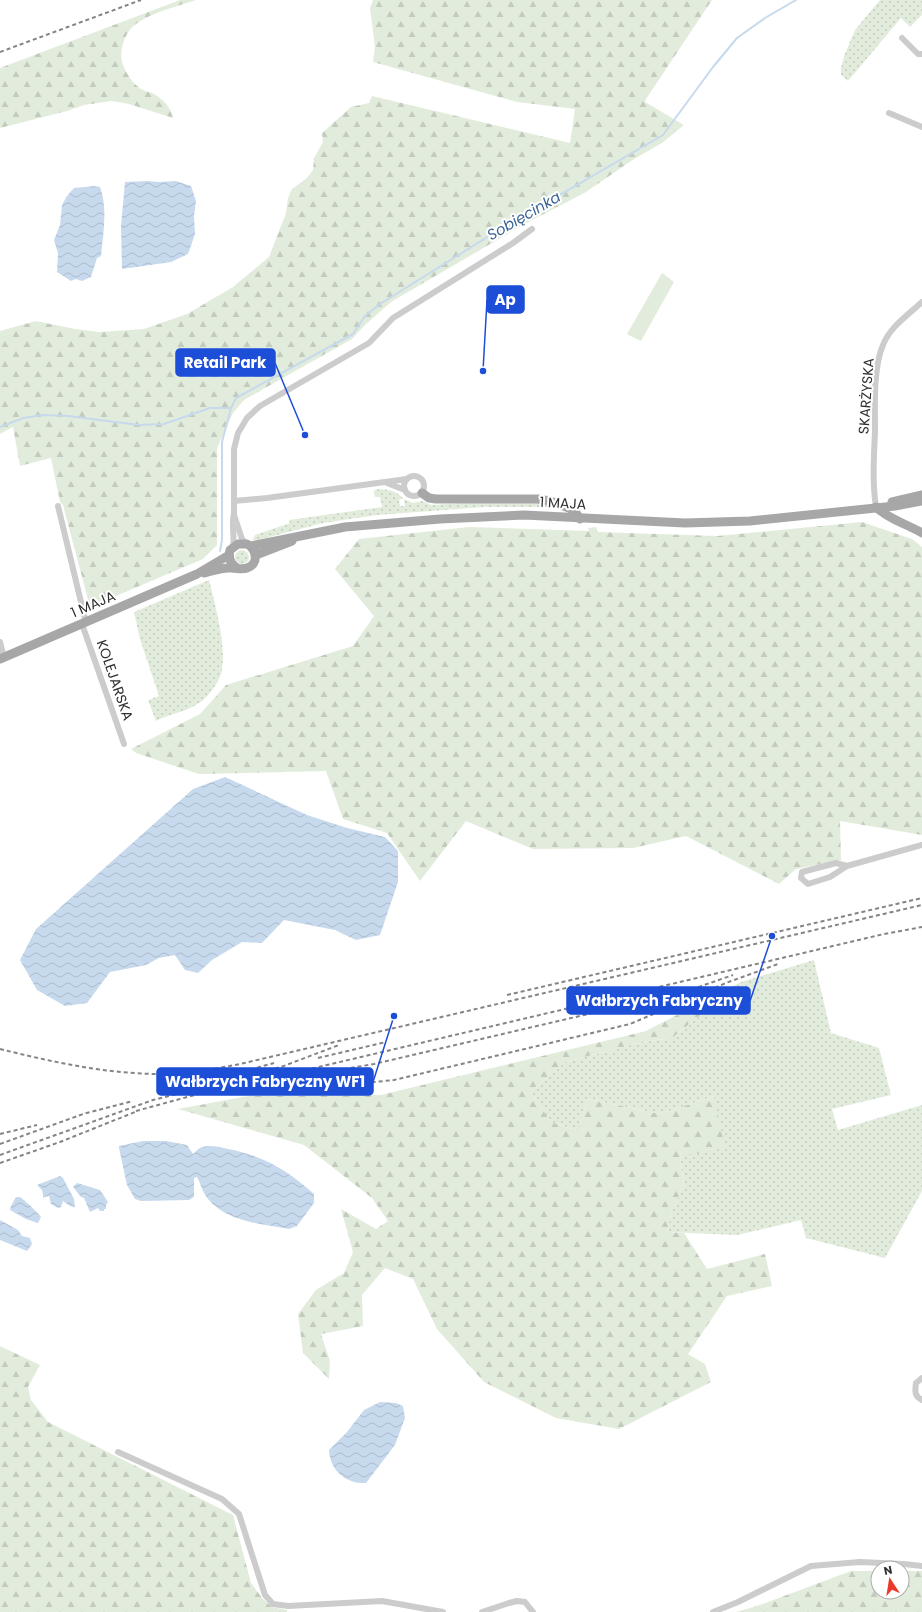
<svg xmlns="http://www.w3.org/2000/svg" width="922" height="1612" font-family="Poppins,sans-serif">
<style>
.green{fill:url(#green-dots)}
.forest{fill:url(#forest-firs)}
.pitch{fill:#e2ecdc}
.water{fill:url(#water-waves)}
.lines{fill:none;stroke-linecap:round;stroke-linejoin:round}
.stream{stroke:#c7d9ed;stroke-width:2}
.street{stroke:#ccc;stroke-width:6}
.primary{stroke:#a7a7a7;stroke-width:9}
.rail{stroke:#848484;stroke-width:2;stroke-dasharray:4 3;stroke-linecap:butt}
.labels{text-anchor:middle;stroke-width:4;stroke-linejoin:round;paint-order:stroke}
.street-label{font-size:14px;fill:#2f2f2f;stroke:#fff}
.water-label{font-size:15px;font-style:italic;fill:#3a6494;stroke:#fff}
.leader{fill:none;stroke:#1d4ed8;stroke-width:1.5}
.callout-dot{fill:#1d4ed8;stroke:#fff;stroke-width:1.5}
.callout{fill:#1d4ed8;stroke:#1d4ed8;stroke-width:1.5}
.callout-label{font-size:15px;text-anchor:middle;font-weight:bold;fill:#fff}
</style>
<defs>
<pattern id="green-dots" width="8" height="8" patternUnits="userSpaceOnUse"><rect width="8" height="8" fill="#e2ecdc"/><path d="M2 2h.1M6 6h.1" fill="none" stroke="#c2cbbd" stroke-width="1.8" stroke-linecap="round"/></pattern>
<pattern id="forest-firs" width="22" height="20" patternUnits="userSpaceOnUse"><rect width="22" height="20" fill="#e2ecdc"/><path d="M5 1l3.5 6h-7zM16 11l3.5 6h-7z" fill="#c2cbbd"/></pattern>
<pattern id="water-waves" width="16" height="10" patternUnits="userSpaceOnUse"><rect width="16" height="10" fill="#c7d9ed"/><path d="M0 5q4-4 8 0t8 0" fill="none" stroke="#abbbcc"/></pattern>
</defs>
<rect width="100%" height="100%" fill="#fff"/>
<g class="green">
<path d="M880,0H922V15L910,27L901,18L848,81L841,75V68L844,56L855,30Z"/>
<path d="M380,489C390,490 396,491 403,498L399,500L400,506H405L404,499L413,503L422,501L431,505L464,503L537,502L557,507H485L377,515L323,523L254,541L253,538L255,535L290,523L289,520L382,507L380,497H375L374,490Z"/>
<circle cx="242" cy="557" r="7"/>
<path d="M209,580C215,604 228,651 221,674C218,684 207,698 199,703C186,712 169,714 156,721L148,700L159,696L140,639L134,612Z"/>
<path d="M814,960L831,1033L879,1048L891,1095L832,1109L838,1130L922,1105V1191L885,1258L806,1238L801,1220L737,1235L667,1232L672,1211L684,1184L680,1156L714,1096L661,1114L587,1099L578,1131L551,1122L531,1092L565,1062L642,1042L672,1038L741,982Z"/>
</g>
<g class="forest">
<path d="M180,0H196C179,6 153,12 139,22C126,29 119,48 122,62C125,72 132,83 141,89C144,91 149,92 152,93C162,98 171,107 173,118L129,104L112,101L84,105L67,111L0,128V68Z"/>
<path d="M373,0H712L646,99L645,102L684,125L662,143L634,159L586,192L521,226L391,302L364,326L352,339L244,400L233,413L217,448V545L203,559L90,607L63,505L60,502L51,458L20,466L13,427L0,434V331L36,321L75,329L99,332L144,329L187,314L233,287L269,257L286,213L288,198L292,189L307,178L313,170L314,158L323,142L322,133L351,107L369,103L372,96L570,143L575,109L517,102L373,62L375,47L370,8Z"/>
<path d="M862,522L912,539L922,547V835L840,821L841,860L796,869L779,884L686,836L633,848L533,849L466,821L420,881L387,833L343,819L326,771L199,774L136,753L131,749L200,714L226,685L353,646L374,616L335,569L359,539L469,527L589,531L588,528L596,527L598,532L717,536Z"/>
<path d="M741,982L672,1038L642,1042L565,1062L531,1092L551,1122L578,1131L587,1099L661,1114L714,1096L725,1148L680,1156L684,1184L672,1211L667,1232L684,1233L707,1269L765,1254L772,1286L727,1296L688,1354L705,1364L711,1382L619,1429L556,1418L484,1382L437,1329L413,1279L385,1268L362,1295L363,1326L321,1334L330,1361L329,1379L303,1353L298,1314L316,1290L344,1273L353,1252L341,1209L376,1229L388,1221L372,1198L304,1145L178,1109L248,1096L381,1095L646,1031Z"/>
<path d="M0,1346L40,1365L28,1387L31,1400L48,1422L233,1515L251,1583L262,1598L272,1607L287,1610V1612H0Z"/>
<path d="M851,1571H878V1592H902V1571H922V1612H736L757,1606Z"/>
</g>
<path class="pitch" d="M662,273L674,282L641,341L627,334Z"/>
<g class="water">
<path d="M147,181L159,182L176,181L191,186L196,201L194,216L195,234L188,254L171,262L122,269L121,226L125,182Z"/>
<path d="M95,186L100,187C108,208 103,234 101,256L97,258L91,277L82,281L76,279L71,281L57,272L58,253L54,240L60,225L62,205L67,196L74,188Z"/>
<path d="M225,777L307,815L347,828L385,837L398,851V882L380,935L356,940L335,930L284,920L262,943L242,942L212,960L198,973L185,970L175,955L159,958L146,965L110,972L87,1003L65,1006L37,990L20,960L36,929L193,789Z"/>
<path d="M143,1141H166L187,1145L193,1154C196,1152 197,1149 200,1148C208,1144 220,1147 228,1149C264,1156 287,1170 314,1194V1203L297,1226L289,1229C262,1224 227,1222 208,1199C202,1192 201,1184 197,1177L194,1178V1197L189,1200L141,1201L135,1199L127,1185L119,1148V1146Z"/>
<path d="M60,1176L63,1178L74,1199L75,1207L70,1206L63,1201L61,1207L58,1208L51,1204L49,1196L44,1197V1200L42,1190L37,1185Z"/>
<path d="M77,1183L100,1190L108,1202L106,1205V1209H104V1211H100L98,1208L90,1212L84,1198L81,1197L73,1187Z"/>
<path d="M16,1197H20C27,1202 35,1210 41,1217L38,1223L26,1219L10,1210L11,1206Z"/>
<path d="M0,1220L18,1230L22,1236L30,1238L32,1244L27,1251L0,1240Z"/>
<path d="M380,1402L396,1403L403,1406L405,1418L395,1445L366,1483C345,1484 330,1470 329,1450L347,1432L364,1410Z"/>
</g>
<g class="lines">
<g class="stream">
<path d="M0,427L23,418L43,415L68,416L139,425L164,424L210,408H231"/>
<path d="M220,551L222,540V442L231,408L236,398L353,334L365,316L380,304L489,236L663,135L713,67L737,38L765,18L796,0"/>
</g>
<g class="street">
<path d="M902,38L918,54H922"/>
<path d="M889,113L922,127"/>
<circle cx="414" cy="486" r="10"/>
<path d="M387,483L405,490"/>
<path d="M234,501L267,498L407,479"/>
<path d="M58,506L86,623"/>
<path d="M876,507C872,482 874,456 875,431C875,406 873,368 883,345C890,327 908,315 922,302"/>
<path d="M234,515L242,539L247,544"/>
<path d="M233,547C235,536 231,526 234,513V449L238,433L247,418L260,406L369,343L393,318L513,243L532,229"/>
<path d="M82,624L124,744"/>
<path d="M0,642L4,658"/>
<path d="M847,866L830,877L808,884L801,878L802,872L836,863L847,866L922,845"/>
<path d="M922,1378L916,1383C915,1391 914,1396 922,1400"/>
<path d="M118,1452L222,1499L239,1514L265,1595L273,1604L288,1606L382,1601L443,1612"/>
<path d="M482,1612L509,1603L517,1601L525,1602L533,1612"/>
<path d="M713,1612L738,1602L811,1566L860,1562L904,1564L922,1566"/>
</g>
<g class="primary">
<path d="M422,493L429,498L436,499H538L550,501L574,510L580,519"/>
<path d="M892,502L922,495"/>
<path d="M876,507C888,519 907,524 922,533"/>
<path d="M251,546L345,527L440,519L524,515L685,523L750,521L895,506L922,501"/>
<path d="M256,555L292,541"/>
<path d="M204,573C213,571 222,567 231,568C237,568 242,570 247,568C259,564 257,550 247,544H238L230,550C228,558 230,564 237,568"/>
<path d="M0,659L197,574L229,555"/>
</g>
<g class="rail">
<path d="M0,52L141,0"/>
<path d="M507,995L922,898"/>
<path d="M649,1011L678,997"/>
<path d="M0,1049C53,1062 106,1074 161,1074C187,1074 214,1069 240,1064L922,905"/>
<path d="M318,1058L386,1042"/>
<path d="M268,1070L281,1067L339,1045"/>
<path d="M309,1073H321L374,1064L687,991L733,975"/>
<path d="M230,1075L274,1063"/>
<path d="M267,1080L280,1079L355,1084L394,1080L630,1024L726,983L778,964"/>
<path d="M187,1085L310,1069L884,934L922,927"/>
<path d="M240,1089L274,1085"/>
<path d="M136,1111L213,1090L247,1083"/>
<path d="M0,1134L37,1125"/>
<path d="M0,1144L83,1114L133,1101"/>
<path d="M0,1155L153,1100L196,1089"/>
<path d="M0,1163L60,1142L135,1112"/>
</g>
</g>
<g class="labels">
<g class="street-label">
<text transform="translate(866 396) rotate(-86)" y="5">SKARŻYSKA</text>
<text transform="translate(563 503) rotate(3)" y="5">1 MAJA</text>
<text transform="translate(93 604) rotate(-23)" y="5">1 MAJA</text>
<text transform="translate(115 680) rotate(71)" y="5">KOLEJARSKA</text>
</g>
<g class="water-label">
<text transform="translate(524 216) rotate(-30)" y="5">Sobięcinka</text>
</g>
</g>
<path class="leader" d="M483 371L487 300M305 435L275 363M772 936L750 1001M394 1016L373 1082"/>
<g class="callout-dot">
<circle cx="483" cy="371" r="4"/>
<circle cx="305" cy="435" r="4"/>
<circle cx="772" cy="936" r="4"/>
<circle cx="394" cy="1016" r="4"/>
</g>
<g class="callout">
<rect x="487" y="286" width="37" height="27" rx="4"/>
<rect x="176" y="349" width="99" height="27" rx="4"/>
<rect x="567" y="987" width="183" height="27" rx="4"/>
<rect x="157" y="1068" width="216" height="27" rx="4"/>
</g>
<g class="callout-label">
<text x="505" y="305">Ap</text>
<text x="225" y="368">Retail Park</text>
<text x="659" y="1006">Wałbrzych Fabryczny</text>
<text x="265" y="1087">Wałbrzych Fabryczny WF1</text>
</g>
<g transform="translate(890 1580) rotate(348)"><circle r="19" fill="#ffffff" stroke="#acacac"/>
<path d="M0-3L7 15L0 10L-7 15Z" fill="#eb382b"/>
<text y="-6" font-size="11" font-weight="bold" text-anchor="middle" fill="#2f2f2f">N</text>
</g>
</svg>
